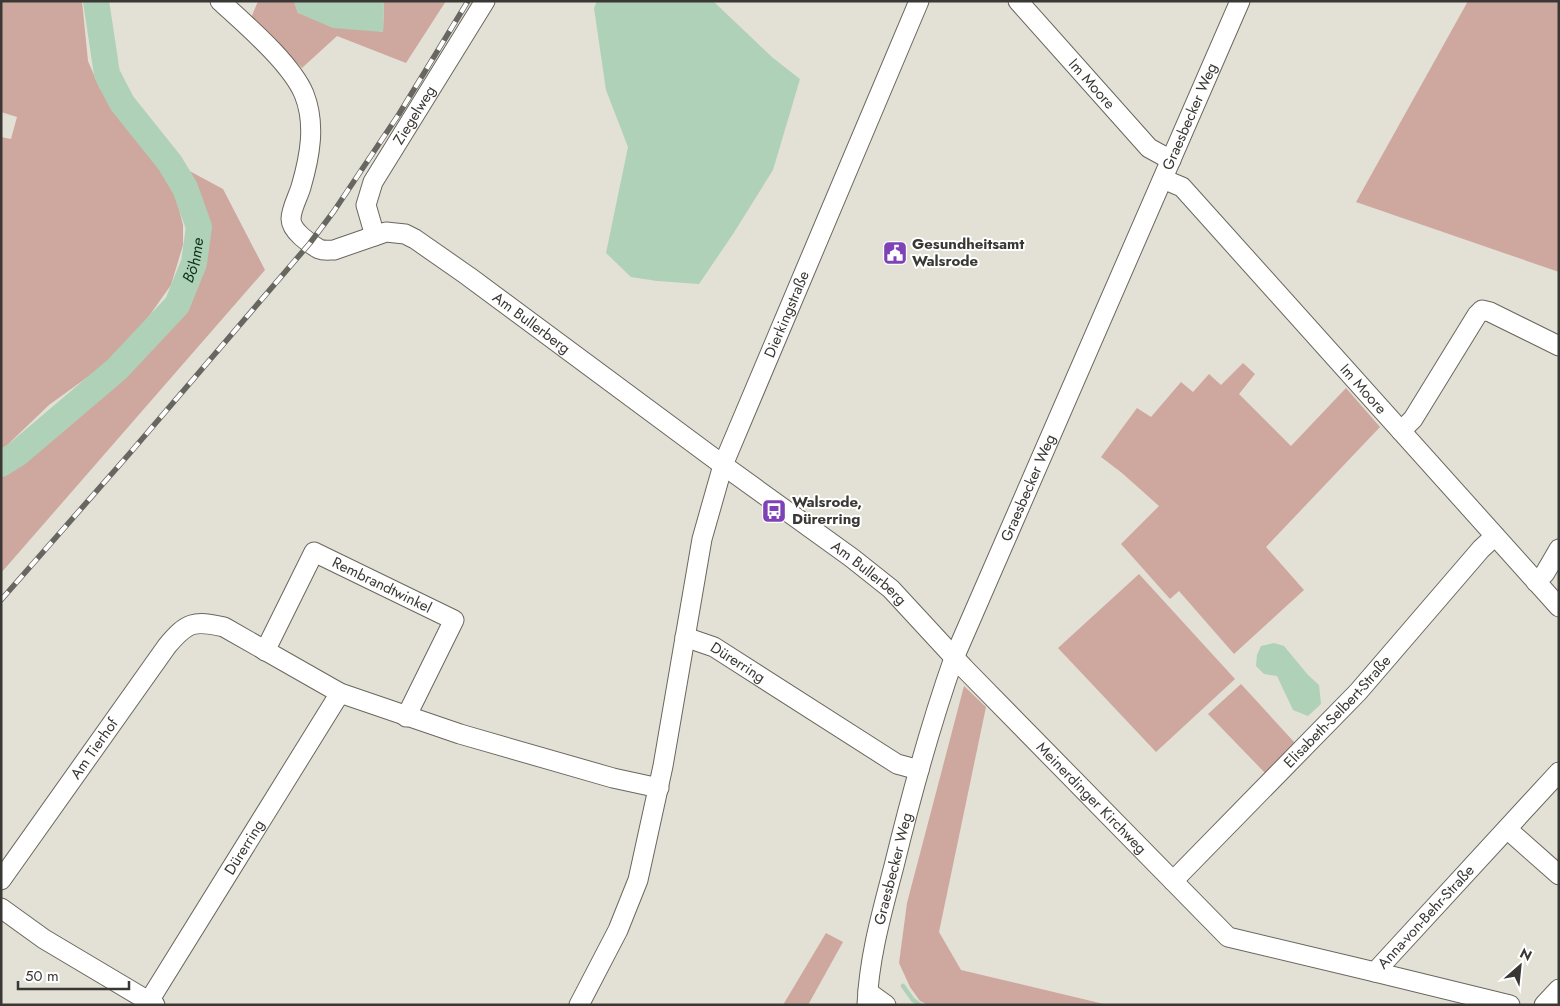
<svg xmlns="http://www.w3.org/2000/svg" width="1560" height="1006" font-family="Jost,sans-serif">
<style>
.green{fill:#cea89f}
.water{fill:#afd1b7}
.lines{fill:none;stroke-linecap:round;stroke-linejoin:round}
.stream{stroke:#afd1b7;stroke-width:4.5}
.river{stroke:#afd1b7;stroke-width:26}
.minor-casing{stroke:#6a675e;stroke-width:21}
.minor{stroke:#fff;stroke-width:19}
.rail-casing{stroke:#686660;stroke-width:5.5}
.rail{stroke:#fff;stroke-width:4;stroke-dasharray:11;stroke-linecap:butt}
.labels{text-anchor:middle;stroke-width:4;stroke-linejoin:round;paint-order:stroke}
.street-label{font-size:15px;fill:#393834;stroke:#fff}
.poi-label{font-size:15px;font-weight:bold;fill:#393834;stroke:#fff;text-anchor:start}
.water-label{font-size:16px;font-style:italic;fill:#0a341b;stroke:#fff}
</style>
<rect width="100%" height="100%" fill="#e3e0d5"/>
<g class="green">
<path d="M1,1H82L88,61L100,89L172,182L183,225V245L171,285L142,326L107,363L49,405L1,451V137L11,139L17,117L1,112Z"/>
<path d="M258,1H294L298,13L383,32L384,1H446L406,63L337,36L302,68L251,18Z"/>
<path d="M1468,1H1559V272L1356,202Z"/>
<path d="M182,167L223,189L265,270L1,573V474L21,461L125,371L188,304L207,262V216Z"/>
<path d="M1243,363L1255,374L1239,394L1291,446L1346,388L1380,427L1266,547L1304,590L1234,654L1179,591L1170,599L1121,544L1159,506L1122,473L1101,457L1137,408L1151,417L1181,382L1193,392L1209,374L1221,385Z"/>
<path d="M1139,574L1235,679L1156,752L1058,648Z"/>
<path d="M1241,684L1295,743L1266,774L1208,714Z"/>
<path d="M964,686L986,707L939,932L961,970L1108,1005H928L920,1001L910,987L899,963L907,903Z"/>
<path d="M826,933L843,942L808,1005H783Z"/>
</g>
<g class="water">
<path d="M294,1H384L383,32L333,28L298,13Z"/>
<path d="M597,1H713L773,58L800,79L773,170L733,234L699,284L657,281L631,277L606,253L628,147L606,90L594,8Z"/>
<path d="M1274,643L1284,646L1308,675L1319,685L1321,704L1308,716L1293,710L1277,676L1264,674L1256,666L1257,655L1261,646Z"/>
</g>
<g class="lines">
<path class="stream" d="M903,986L913,1000L920,1005"/>
<path class="river" id="s1" d="M1,464L17,454L117,369L177,305L194,263L199,227L185,188L170,163L122,103L107,74L96,1"/>
<defs>
<g id="minor">
<path id="s2" d="M220,1C245,24 291,63 304,94C316,124 310,156 301,187C298,197 291,209 291,219C291,231 310,244 319,249C324,251 329,250 334,250L386,232L405,234L415,239L468,276L723,465L852,558L891,589L964,668L1228,937L1375,972L1559,772"/>
<path id="s3" d="M1018,1L1149,148L1171,160"/>
<path id="s4" d="M1163,179L1182,187L1559,607"/>
<path id="s5" d="M375,236L366,205L373,182L485,1"/>
<path d="M1401,431L1413,419L1477,315L1482,310L1490,312L1559,346"/>
<path d="M1536,582L1545,573L1559,549"/>
<path id="s6" d="M685,637L714,647L897,764L919,770"/>
<path id="s7" d="M265,651L314,552L454,620L406,717"/>
<path d="M1507,829L1559,875"/>
<path id="s8" d="M1,880L167,646C187,622 194,620 224,627L340,693L460,734L613,778L659,788"/>
<path id="s9" d="M1173,881L1358,692L1481,549L1495,536"/>
<path d="M1,908L44,939L155,1005"/>
<path d="M1375,972L1510,1005"/>
<path d="M868,992L886,1005"/>
<path id="s10" d="M149,1001L340,693"/>
<path id="s11" d="M579,1005L618,930L638,880L663,766L702,539L723,465L919,1"/>
<path id="s12" d="M867,1005C869,957 882,912 894,866C911,796 930,726 954,658L1240,1"/>
<path d="M1544,1005L1559,989"/>
</g>
</defs>
<use href="#minor" class="minor-casing"/>
<use href="#minor" class="minor"/>
<defs>
<path id="rail" d="M1,600L130,453L310,243L334,211L399,114L468,1"/>
</defs>
<use href="#rail" class="rail-casing"/>
<use href="#rail" class="rail"/>
</g>
<defs>
<symbol id="civic-square" viewBox="-11 -11 22 22"><rect x="-9" y="-9" width="18" height="18" rx="4" fill="#7f41b6" stroke="#fff"/><path d="M-.6-6.5H3V-4.5H.6V-3L4-1V1h2V6H-6V1h2V-1L-.6-3ZM-1.2 2.5V6h2.4V2.5Z" fill="#fff"/></symbol>
<symbol id="bus-square" viewBox="-11 -11 22 22"><rect x="-9" y="-9" width="18" height="18" rx="4" fill="#7f41b6" stroke="#fff"/><path d="M-5-6H5V4H4V6H2V4H-2V6H-4V4H-5ZM-3.5-4V0h7V-4ZM-3.5 1.2v1.5H-2V1.2ZM2 1.2v1.5H3.5V1.2Z" fill="#fff"/></symbol>
</defs>
<g fill-rule="evenodd">
<use href="#civic-square" x="881" y="239" width="28" height="28"/>
<use href="#bus-square" x="760" y="497" width="28" height="28"/>
</g>
<g class="labels">
<g class="street-label">
<text dy="5" stroke="none"><textPath href="#s3" startOffset="111">Im Moore</textPath></text>
<text dy="5" stroke="none"><textPath href="#s5" startOffset="135">Ziegelweg</textPath></text>
<text dy="5" stroke="none"><textPath href="#s12" startOffset="949">Graesbecker Weg</textPath></text>
<text dy="5" stroke="none"><textPath href="#s11" startOffset="726">Dierkingstraße</textPath></text>
<text dy="5" stroke="none"><textPath href="#s2" startOffset="541">Am Bullerberg</textPath></text>
<text dy="5" stroke="none"><textPath href="#s4" startOffset="292">Im Moore</textPath></text>
<text dy="5" stroke="none"><textPath href="#s12" startOffset="544">Graesbecker Weg</textPath></text>
<text dy="5" stroke="none"><textPath href="#s2" startOffset="961">Am Bullerberg</textPath></text>
<text dy="5" stroke="none"><textPath href="#s7" startOffset="186">Rembrandtwinkel</textPath></text>
<text dy="5" stroke="none"><textPath href="#s6" startOffset="59">Dürerring</textPath></text>
<text dy="5" stroke="none"><textPath href="#s9" startOffset="236">Elisabeth-Selbert-Straße</textPath></text>
<text dy="5" stroke="none"><textPath href="#s8" startOffset="161">Am Tierhof</textPath></text>
<text dy="5" stroke="none"><textPath href="#s2" startOffset="1278">Meinerdinger Kirchweg</textPath></text>
<text dy="5" stroke="none"><textPath href="#s10" startOffset="181">Dürerring</textPath></text>
<text dy="5" stroke="none"><textPath href="#s12" startOffset="139">Graesbecker Weg</textPath></text>
<text dy="5" stroke="none"><textPath href="#s2" startOffset="1699">Anna-von-Behr-Straße</textPath></text>
</g>
<g class="poi-label">
<text x="912" y="249">Gesundheitsamt<tspan x="912" dy="17">Walsrode</tspan></text>
<text x="792" y="507">Walsrode,<tspan x="792" dy="17">Dürerring</tspan></text>
</g>
<g class="water-label">
<text dy="6" stroke="none"><textPath href="#s1" startOffset="286">Böhme</textPath></text>
</g>
</g>
<rect width="1560" height="1006" fill="none" stroke="#393834" stroke-width="5"/>
<g transform="translate(1520 966) rotate(27)" stroke="#ffffff" stroke-width="4" paint-order="stroke">
<path d="M0-4L9 19L0 12L-9 19Z" fill="#393834"/>
<text y="-8" font-size="14" font-weight="bold" text-anchor="middle" fill="#393834">N</text>
</g>
<path d="M18 981v8h111v-8" fill="none" stroke="#393834" stroke-width="2.5"/>
<text x="25" y="981" font-size="15" fill="#393834" stroke="#ffffff" stroke-width="4" paint-order="stroke">50 m</text>
</svg>
